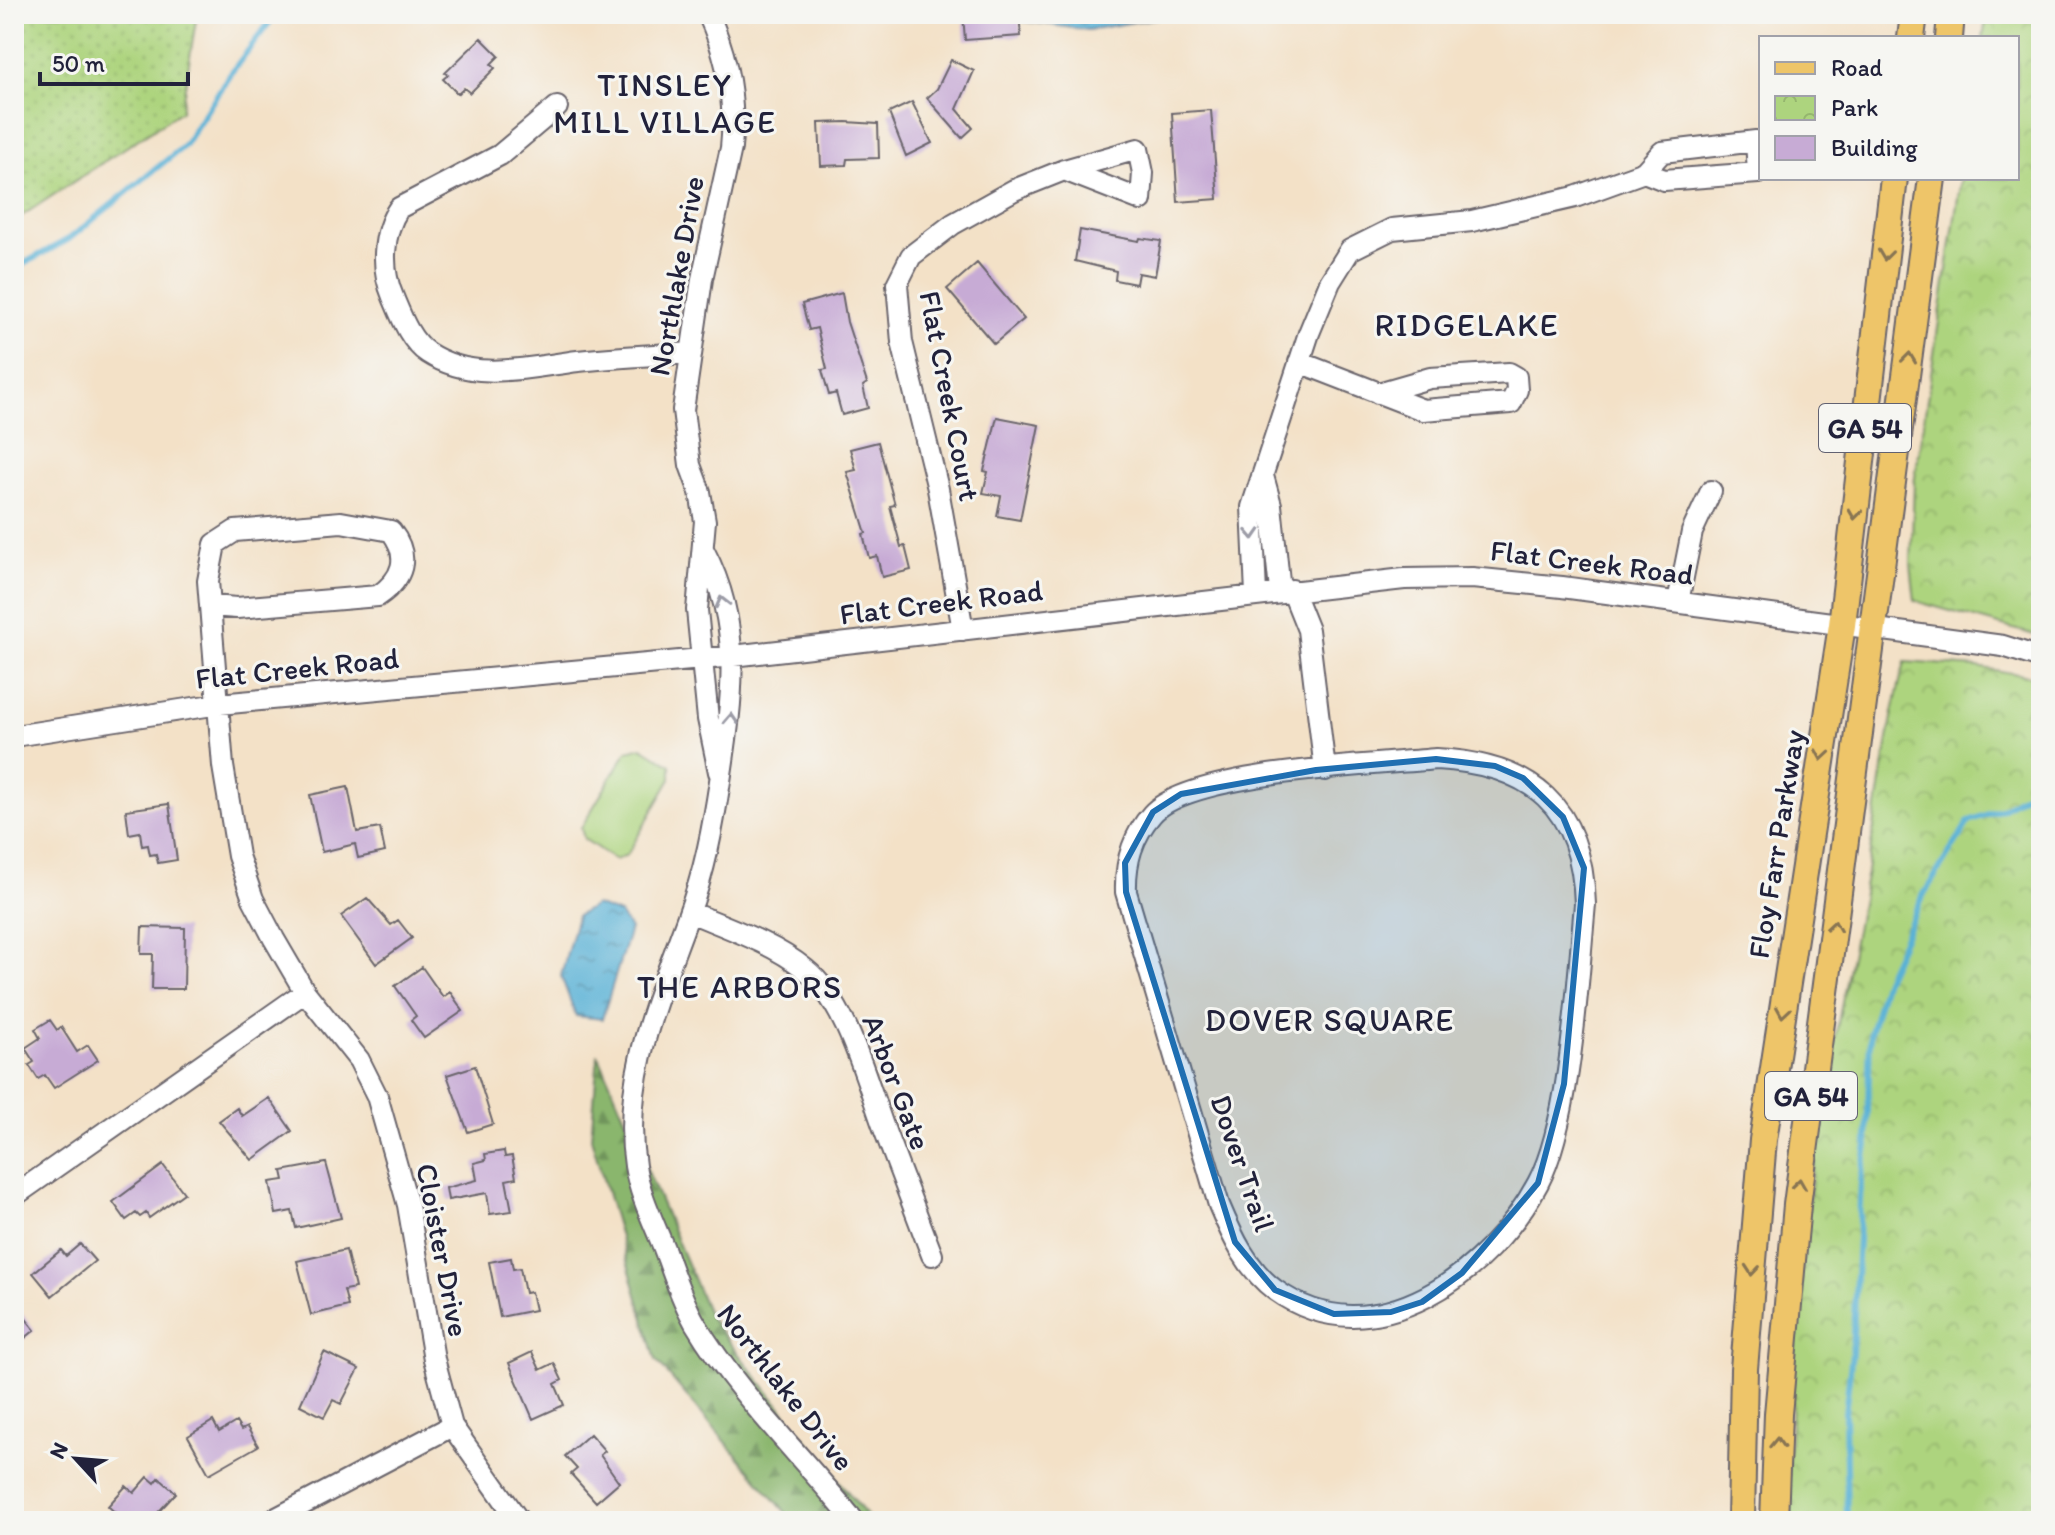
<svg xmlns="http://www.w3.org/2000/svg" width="2055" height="1535" font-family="Itim,sans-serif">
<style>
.grass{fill:url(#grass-dots);stroke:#687b5c;stroke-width:2}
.forest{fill:url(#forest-firs);stroke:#566c54;stroke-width:2}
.park{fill:url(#park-crowns);stroke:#687b5c;stroke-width:2}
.pitch{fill:#add47e;stroke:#687b5c;stroke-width:2}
.water{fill:url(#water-ripples);stroke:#3e6a88;stroke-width:2}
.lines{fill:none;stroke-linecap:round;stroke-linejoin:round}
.stream{stroke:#59b1d6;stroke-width:6}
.building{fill:#c7abd5}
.minor-casing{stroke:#6b656c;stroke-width:24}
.major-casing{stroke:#6b656c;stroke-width:30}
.minor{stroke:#fff;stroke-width:20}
.major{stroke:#eec569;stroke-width:26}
.oneway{stroke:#887452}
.oneway2{stroke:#9c9ca7}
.marked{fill:#1f6fb2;fill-opacity:0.2;stroke:#1f6fb2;stroke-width:6;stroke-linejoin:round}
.labels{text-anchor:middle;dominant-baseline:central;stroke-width:6;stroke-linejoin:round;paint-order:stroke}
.shield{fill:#f6f6f2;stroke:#626272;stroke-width:2}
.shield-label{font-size:28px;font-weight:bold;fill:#22223b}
.street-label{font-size:30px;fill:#22223b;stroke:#f6f6f2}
.neighbourhood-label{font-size:32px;letter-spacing:2px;fill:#22223b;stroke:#f6f6f2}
</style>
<defs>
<pattern id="grass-dots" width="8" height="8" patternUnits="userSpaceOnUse" patternTransform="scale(2)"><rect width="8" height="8" fill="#add47e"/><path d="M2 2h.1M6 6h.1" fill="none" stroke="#95b66e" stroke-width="1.8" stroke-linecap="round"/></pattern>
<pattern id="forest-firs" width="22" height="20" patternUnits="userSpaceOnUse" patternTransform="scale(2)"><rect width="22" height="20" fill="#8ab66d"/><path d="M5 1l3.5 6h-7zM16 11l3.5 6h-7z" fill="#70945b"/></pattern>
<pattern id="park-crowns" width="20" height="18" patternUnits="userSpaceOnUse" patternTransform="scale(2)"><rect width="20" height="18" fill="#add47e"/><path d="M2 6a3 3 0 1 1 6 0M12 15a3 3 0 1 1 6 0" fill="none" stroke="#95b66e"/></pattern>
<pattern id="water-ripples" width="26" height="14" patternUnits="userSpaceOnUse" patternTransform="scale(2)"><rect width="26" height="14" fill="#59b1d6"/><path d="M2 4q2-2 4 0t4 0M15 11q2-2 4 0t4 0" fill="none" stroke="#4990af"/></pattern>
</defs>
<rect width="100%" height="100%" fill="#f6f6f2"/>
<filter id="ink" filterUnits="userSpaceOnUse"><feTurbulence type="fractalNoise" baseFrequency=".0125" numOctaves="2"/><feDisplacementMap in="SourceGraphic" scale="16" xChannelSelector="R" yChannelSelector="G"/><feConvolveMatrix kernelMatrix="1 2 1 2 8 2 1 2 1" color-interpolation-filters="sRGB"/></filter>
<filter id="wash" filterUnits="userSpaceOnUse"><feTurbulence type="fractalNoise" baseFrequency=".006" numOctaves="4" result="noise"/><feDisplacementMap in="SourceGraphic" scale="32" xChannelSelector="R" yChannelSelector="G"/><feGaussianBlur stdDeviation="1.8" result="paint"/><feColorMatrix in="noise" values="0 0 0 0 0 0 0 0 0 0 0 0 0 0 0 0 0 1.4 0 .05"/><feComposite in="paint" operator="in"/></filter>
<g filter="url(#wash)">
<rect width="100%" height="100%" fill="#f3e1c7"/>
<path class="grass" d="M14 14H197L181 111 14 221Z"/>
<path class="forest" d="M598 1054 710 1318 871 1521H793L656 1360 591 1138Z"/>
<path class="park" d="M1987 14H2041V637L1915 601 1911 564 1914 484 1961 178H2017V38H1983Z
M1905 662 1977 667 2041 678V1521H1786C1791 1412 1796 1302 1810 1194 1823 1085 1848 979 1867 871 1879 801 1886 731 1905 662Z"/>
<path class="pitch" d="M642 747 671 765V779L627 855 615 860 584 839 581 828 627 751Z"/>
<path class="water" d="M1021 14H1180L1088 30 1022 21Z
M595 905 620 914 630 929 602 1019 576 1016 561 976 577 916Z"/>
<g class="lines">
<path class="stream" d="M14 269 69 239 184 146 230 74 276 14
M1847 1521 1845 1413 1852 1353 1861 1181 1867 1145 1870 1033 1885 979 1924 894 1969 821 2002 809 2041 785"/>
</g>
<g id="blocks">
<path class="building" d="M963 14H1019L1021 36 965 40Z
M481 38 499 56 491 64 495 68 470 93 464 88 458 94 443 79 448 75 445 73Z
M951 60 974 71 957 109 973 128 962 138 927 98 937 89Z
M912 102 932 143 906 156 889 113Z
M1211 110 1218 199 1178 202 1172 113Z
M846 122 878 124 879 158 847 159 846 165 821 166 819 123Z
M1080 230 1139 241 1140 238 1161 241 1155 276 1138 273 1136 284 1115 280 1116 271 1075 261Z
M977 263 1024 319 994 344 947 289Z
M842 293 847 322 867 383 863 386 868 408 842 415 836 393 829 395 822 370 827 369 817 328 809 330 802 304Z
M997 417 1039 425 1020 520 997 516 1001 496 983 493 988 472 984 471Z
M878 442 895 505 890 506 901 547 905 546 911 570 882 577 877 556 869 558 863 534 866 533 847 472 856 470 850 449Z
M348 787 357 832 380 828 385 852 358 858 355 844 322 852 310 795Z
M169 804 177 860 158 863 156 854 150 855 148 845 142 846 140 832 129 834 126 810Z
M367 898 391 925 398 920 412 938 376 964 341 916Z
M142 927 185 928 184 989H152L153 954H141Z
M422 967 443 997 450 992 463 1011 424 1038 411 1020 416 1016 395 986Z
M50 1020 57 1030 61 1027 77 1052 88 1045 98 1060 54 1088 45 1075 38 1079 29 1065 34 1062 25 1048 40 1038 35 1029Z
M475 1066 493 1124 468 1132 447 1075Z
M269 1098 292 1131 252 1160 219 1121 237 1108 242 1116Z
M504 1151 505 1157 512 1156 516 1178 506 1180 512 1211 490 1214 487 1193 448 1200 446 1188 477 1180 474 1163 486 1160 485 1154Z
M326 1163 341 1218 296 1228 292 1211 276 1214 270 1182 284 1180 282 1171Z
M163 1165 184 1193 149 1218 146 1213 140 1217 136 1213 126 1220 113 1202Z
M80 1244 95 1261 52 1296 33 1273 61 1250 66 1256Z
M346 1250 355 1288 344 1290 348 1306 311 1315 297 1261Z
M511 1258 513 1269 520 1268 525 1293 531 1292 535 1310 500 1317 489 1262Z
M14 1304 35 1330 14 1347Z
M324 1352 359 1369 341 1404 333 1400 324 1417 300 1405Z
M532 1352 540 1370 554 1363 562 1380 555 1384 564 1405 533 1419 509 1363Z
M213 1421 219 1432 236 1422 241 1430 247 1427 258 1446 209 1474 188 1436Z
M590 1434 605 1451 600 1455 619 1482 596 1502 571 1474 577 1469 565 1456Z
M148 1477 155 1483 159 1478 176 1493 150 1521H124L108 1506 126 1486 134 1493Z"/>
</g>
</g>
<g filter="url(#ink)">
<use href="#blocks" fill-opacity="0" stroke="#6b656c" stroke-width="2"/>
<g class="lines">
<defs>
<path id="minor" d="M708 14C728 57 736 101 731 148L702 279 683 410 690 465 700 492 705 521 697 610 708 719 719 772
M557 107 500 155 399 208C382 233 381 269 393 297 401 316 410 341 428 353 474 383 529 367 578 361 615 357 652 355 689 353
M1299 362 1423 410 1511 403 1517 390 1516 377 1509 373 1430 378 1378 393
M1263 476 1271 505 1280 591
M704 551C744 627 732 701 720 781 713 827 705 871 688 916 659 997 621 1077 635 1166 640 1196 654 1223 665 1251 674 1276 682 1300 695 1323 738 1395 802 1456 854 1521
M1292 590 1308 630 1325 770
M1256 594 1252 507 1309 333 1330 282 1350 250 1392 229 1472 221 1575 197 1644 172 1662 152 1756 141 1758 173 1664 180 1644 172
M1678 602 1692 532 1711 491
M211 606 237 608 378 596C403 579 411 557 391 531L341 522 235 531 215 544 208 581 223 766 238 856 253 899 274 939 305 992 359 1060 377 1096 408 1205 434 1359 452 1426 519 1521
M963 630 938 489 902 342 897 284 911 256 953 224 1014 190 1064 170 1138 149 1143 173 1141 200 1064 170
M14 736 219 704 733 656 1404 579 1472 578 1562 587 2003 646 2041 658
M1436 759C1532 764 1582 806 1585 904 1578 977 1571 1121 1538 1183 1490 1273 1374 1361 1275 1290 1247 1269 1232 1236 1219 1205L1126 892C1125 862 1132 837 1152 814 1190 771 1376 765 1436 759Z
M690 912C728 928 773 943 805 969 848 1003 867 1084 886 1134 901 1174 917 1215 932 1255
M14 1196 305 992
M271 1521 452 1426"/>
<path id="major" d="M1911 38 1914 14
M1949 38 1951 14
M1741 1521 1744 1369 1763 1140 1842 625 1894 178
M1774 1521 1778 1414 1797 1205 1932 178"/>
</defs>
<use href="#minor" class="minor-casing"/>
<use href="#major" class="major-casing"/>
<use href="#minor" class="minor"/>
<use href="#major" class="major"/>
</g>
<defs><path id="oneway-chevron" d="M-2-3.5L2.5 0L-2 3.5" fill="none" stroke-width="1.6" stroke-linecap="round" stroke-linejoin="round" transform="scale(2)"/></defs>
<g class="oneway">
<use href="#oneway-chevron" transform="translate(1885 255) rotate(97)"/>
<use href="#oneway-chevron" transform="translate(1909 358) rotate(-83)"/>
<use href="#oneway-chevron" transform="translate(1855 514) rotate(97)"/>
<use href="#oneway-chevron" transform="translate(1822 755) rotate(99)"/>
<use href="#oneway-chevron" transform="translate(1834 926) rotate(-82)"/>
<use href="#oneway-chevron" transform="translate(1783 1012) rotate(99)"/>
<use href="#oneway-chevron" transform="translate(1799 1184) rotate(-82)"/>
<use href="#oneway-chevron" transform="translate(1752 1270) rotate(95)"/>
<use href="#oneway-chevron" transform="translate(1777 1443) rotate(-88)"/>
</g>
<g class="oneway2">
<use href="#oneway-chevron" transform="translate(1253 534) rotate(87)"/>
<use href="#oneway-chevron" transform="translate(722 602) rotate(-104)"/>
<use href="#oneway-chevron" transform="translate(731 719) rotate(-87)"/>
</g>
</g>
<path class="marked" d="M1436 759 1495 766 1523 778 1563 817 1584 868 1564 1084 1538 1183 1462 1273 1422 1302 1391 1312 1334 1314 1275 1290 1235 1242 1126 892 1125 863 1153 812 1181 794 1316 770Z"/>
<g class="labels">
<g class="shield">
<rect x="1819" y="404" width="92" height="48" rx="6"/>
<rect x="1765" y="1072" width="92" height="48" rx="6"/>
</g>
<g class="shield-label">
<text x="1865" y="428">GA 54</text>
<text x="1811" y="1096">GA 54</text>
</g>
<g class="street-label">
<text transform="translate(676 276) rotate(-80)">Northlake Drive</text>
<text transform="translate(950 396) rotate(79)">Flat Creek Court</text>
<text transform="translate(1592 562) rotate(7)">Flat Creek Road</text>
<text transform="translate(941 602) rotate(-7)">Flat Creek Road</text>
<text transform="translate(297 668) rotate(-6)">Flat Creek Road</text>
<text transform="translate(1776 844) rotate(-81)">Floy Farr Parkway</text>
<text transform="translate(897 1082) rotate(69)">Arbor Gate</text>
<text transform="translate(1243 1163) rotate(71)">Dover Trail</text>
<text transform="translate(443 1250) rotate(79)">Cloister Drive</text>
<text transform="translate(786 1387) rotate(52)">Northlake Drive</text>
</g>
<g class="neighbourhood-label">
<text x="665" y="85">TINSLEY<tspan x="665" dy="37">MILL VILLAGE</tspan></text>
<text x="1467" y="325">RIDGELAKE</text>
<text x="740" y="987">THE ARBORS</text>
<text x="1330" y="1020">DOVER SQUARE</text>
</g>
</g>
<rect width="2055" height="1535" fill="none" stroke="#f6f6f2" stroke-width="48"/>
<rect x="1759" y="36" width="260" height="144" fill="#f6f6f2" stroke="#a1a1a9" stroke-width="2"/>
<rect x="1775" y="62" width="40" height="12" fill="#eec569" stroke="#a1a1a9" stroke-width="2"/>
<text x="1831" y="76" font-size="24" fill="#22223b">Road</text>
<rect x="1775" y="96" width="40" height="24" fill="url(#park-crowns)" stroke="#a1a1a9" stroke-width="2"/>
<text x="1831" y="116" font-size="24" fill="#22223b">Park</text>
<rect x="1775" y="136" width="40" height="24" fill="#c7abd5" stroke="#a1a1a9" stroke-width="2"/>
<text x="1831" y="156" font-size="24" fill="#22223b">Building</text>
<g transform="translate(76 1459) rotate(296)" stroke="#f6f6f2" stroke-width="6" paint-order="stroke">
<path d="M0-6L14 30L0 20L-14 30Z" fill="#22223b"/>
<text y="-12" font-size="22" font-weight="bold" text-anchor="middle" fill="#22223b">N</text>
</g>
<path d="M40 72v12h148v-12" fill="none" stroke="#22223b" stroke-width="4"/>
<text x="52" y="72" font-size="24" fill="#22223b" stroke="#f6f6f2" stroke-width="6" paint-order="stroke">50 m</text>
</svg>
